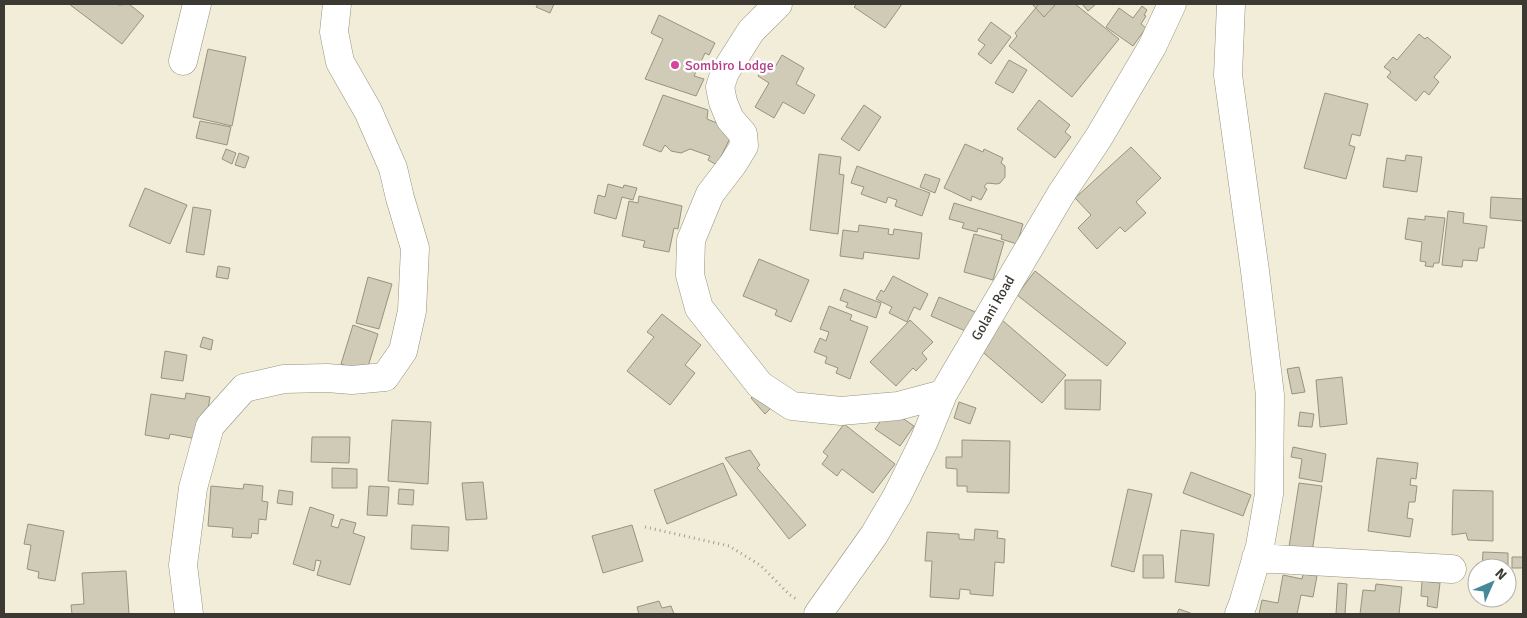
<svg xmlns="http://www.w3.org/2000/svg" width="1527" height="618" font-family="Signika,sans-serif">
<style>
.building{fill:#cfcbb6;stroke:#96937f}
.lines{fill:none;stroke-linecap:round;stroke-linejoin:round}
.minor-casing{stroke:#95927e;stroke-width:29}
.path{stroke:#a09d8e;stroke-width:3;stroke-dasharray:1 4;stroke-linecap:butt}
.minor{stroke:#fff;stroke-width:28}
.hotel-dot{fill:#d1479c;stroke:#fff;stroke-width:2}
.labels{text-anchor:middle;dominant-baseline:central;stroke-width:5;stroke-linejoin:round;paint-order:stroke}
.hotel-label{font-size:14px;fill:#b23c85;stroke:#fff;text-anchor:start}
.street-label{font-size:14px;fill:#3b3931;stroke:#fff}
</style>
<rect width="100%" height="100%" fill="#f1edd8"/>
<path class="building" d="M69 4H117L119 5 129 4 144 16 122 44Z
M538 4H554L550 13 536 7Z
M857 4H902L885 28 854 7Z
M1032 4H1056L1044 17Z
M1039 4H1075L1119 39 1072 97 1009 46 1017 36 1015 33Z
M1082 4H1096L1088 11Z
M1142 6 1147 10 1144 15 1146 16 1141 24 1146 28 1133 46 1106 27 1119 8 1133 18Z
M659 15 715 43 709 55 705 53 694 76 704 79 696 96 645 79 663 39 651 33Z
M991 22 1011 37 991 64 978 54 985 45 978 40Z
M1419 34 1425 39 1427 37 1451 57 1434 77 1439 82 1429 95 1424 91 1416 101 1387 77 1391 72 1384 67 1393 57 1397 60Z
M208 49 246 57 232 126 193 117Z
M782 55 804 68 796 84 815 95 804 114 783 102 774 118 755 107 769 83 758 76 767 62 775 67Z
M1009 60 1027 70 1013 93 995 83Z
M1325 93 1368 104 1360 136 1352 134 1349 145 1355 147 1346 179 1304 168Z
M663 95 708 110 707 119 734 130 717 165 708 160 710 156 690 149 681 153 671 151 665 145 661 152 643 145Z
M1039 100 1070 125 1065 132 1071 137 1055 158 1017 129Z
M864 105 881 117 859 151 841 139Z
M200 121 231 127 227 145 196 138Z
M965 144 983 152 984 149 1003 158 1001 163 1005 166V177L1000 183 997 184 987 183 984 187 987 189 981 200 972 196 971 201 944 188Z
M1131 147 1161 178 1136 202 1146 213 1125 232 1120 227 1097 249 1078 228 1091 215 1075 198Z
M226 149 236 153 232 164 222 159Z
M239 153 249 157 245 168 235 165Z
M819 154 841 157 839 174 844 175 838 234 810 230Z
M1406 155 1422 157 1417 192 1383 187 1387 158 1405 161Z
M857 166 930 193 922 216 895 206 897 200 888 197 886 203 861 194 864 187 851 183Z
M925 174 940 179 935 193 920 187Z
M608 184 623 188 624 185 637 188 633 200 622 197 616 219 594 213 598 195 605 197Z
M145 188 187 205 170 244 129 226Z
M639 196 682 206 678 229 674 228 669 252 643 247 645 241 622 236 629 201 638 203Z
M1491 197 1523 199V221L1490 218Z
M954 203 1023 224 1017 244 1001 239 1002 235 978 228 977 232 962 228 964 223 949 219Z
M193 207 211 210 204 255 186 252Z
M1448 211 1464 213 1463 223 1487 226 1484 248H1479L1477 261 1463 260 1462 267 1442 265Z
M1425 216 1445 218 1439 263H1434L1433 267 1425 266 1426 262 1420 261 1422 242 1405 239 1408 218 1425 220Z
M859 225 889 229 888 234 893 235 894 229 922 233 919 259 864 252 863 259 840 256 843 230 858 232Z
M974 234 1004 242 993 280 964 272Z
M759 259 809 280 791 322 775 315 777 310 743 296Z
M218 266 230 268 228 279 216 277Z
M1035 271 1126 343 1107 366 1017 295Z
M893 276 928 294 920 310 914 307 907 322 889 313 892 307 876 299 881 290 884 292Z
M368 277 392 284 379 329 356 323Z
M844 289 881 303 876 318 846 307 848 303 840 300Z
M939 297 978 313 970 333 931 316Z
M829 306 852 315 850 320 868 327 850 379 836 373 838 368 825 363 827 357 814 352 820 338 826 341 829 332 820 329Z
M662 314 701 345 685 365 695 373 670 405 627 371 654 337 647 332Z
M910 320 933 342 922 353 927 359 916 371 913 368 896 386 870 362Z
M1002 320 1066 375 1042 403 978 348Z
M353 325 378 334 366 373 341 364Z
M203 337 213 340 211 350 200 347Z
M165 351 187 355 183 381 161 378Z
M1299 367 1305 392 1292 394 1287 369Z
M1342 377 1347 424 1320 427 1316 380Z
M1065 380H1101L1100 410 1065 409Z
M186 393 210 397 203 440 170 434 169 439 145 435 151 394 185 399Z
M758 393 771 408 765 414 751 398Z
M959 402 976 408 970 424 954 418Z
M889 409 914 426 900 446 875 429Z
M1300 412 1314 414 1312 427 1298 426Z
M392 420 431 422 428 484 388 481Z
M844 424 895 464 873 493 842 469 837 476 822 464 828 456 823 452Z
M312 437H350L349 463 311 462Z
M962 440 1010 441 1009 493 967 492V486H957V469L946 468V457H962Z
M1293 447 1326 454 1322 482 1299 478 1302 459 1291 457Z
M750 450 760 465 757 468 806 525 789 539 725 458Z
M1377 458 1418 463 1416 479 1411 478 1410 485 1417 486 1415 502H1409L1407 518 1413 519 1410 537 1368 531Z
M723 463 737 495 667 524 654 490Z
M332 468 357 469V488H332Z
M1191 472 1251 495 1243 516 1183 493Z
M483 482 487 519 466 520 462 483Z
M1299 483 1322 486 1311 559 1289 547Z
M244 484 263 486 262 501 268 502 266 520 259 519 258 534 252 533 251 538 232 537 233 528 208 526 211 486 243 489Z
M369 486 389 487 387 516 367 515Z
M399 489 414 490 413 505 398 504Z
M1128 489 1152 494 1134 572 1111 566Z
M279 490 293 492 292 505 277 503Z
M1453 490 1493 491V541L1468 540 1466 533 1452 535Z
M310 507 334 515 331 526 338 528 341 519 356 523 353 533 365 537 350 585 317 575 321 561 316 560 314 571 293 564Z
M28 524 64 531 55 581 38 578 39 572 27 569 31 545 24 544Z
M412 525 449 527 448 551 411 549Z
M632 525 643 561 603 573 592 536Z
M975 529 998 531 997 538 1005 539 1004 563 995 562 993 596 970 594V590L960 589 959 599 930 597 932 561H925L927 532 959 534V539L974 540Z
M1181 530 1214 534 1209 586 1175 582Z
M1483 552 1508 553V569L1482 568Z
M1143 555H1163L1164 578H1143Z
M1512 557H1523V568H1512Z
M126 571 129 614H72L71 605 84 604 82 573Z
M1303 574 1317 576 1313 597 1301 595 1297 614H1259L1262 600 1278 603 1283 575 1302 579Z
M1422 581 1440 583 1437 608 1427 606 1428 597 1421 596Z
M1338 583 1347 584 1345 614H1336Z
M1376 584 1402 587 1399 614H1360L1363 590 1375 591Z
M659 601 662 608 671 606 674 614H639L637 607Z
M1179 609 1193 614H1177Z"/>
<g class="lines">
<defs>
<path id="minor" d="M778 4 751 31 725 72 720 87 723 102 730 119 743 134 744 146 733 164 710 194 691 240 690 275 699 308 760 385 792 406 841 411 898 406 943 394
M1231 4 1228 75 1255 271 1270 395 1269 494 1260 546 1243 604 1239 614
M183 61 197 4
M1256 558 1452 569
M189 614 183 565 193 488 210 426 244 388 284 379 327 378 352 380 385 377 403 351 412 311 415 248 400 198 393 168 368 111 340 62 334 32 337 4
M818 614 874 535 897 496 924 441 943 394 1061 194 1099 137 1152 47 1172 4"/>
</defs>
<use href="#minor" class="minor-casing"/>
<path class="path" d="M645 527 729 546 760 565 790 595 798 600"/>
<use href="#minor" class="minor"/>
</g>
<circle class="hotel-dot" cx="675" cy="65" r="5"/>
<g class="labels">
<g class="hotel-label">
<text x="685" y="65">Sombiro Lodge</text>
</g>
<g class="street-label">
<text transform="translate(993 308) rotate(-60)">Golani Road</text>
</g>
</g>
<rect width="1527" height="618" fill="none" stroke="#3b3931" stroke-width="10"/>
<g transform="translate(1492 583) rotate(45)"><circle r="24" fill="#ffffff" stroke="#b1b0ad"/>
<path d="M0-4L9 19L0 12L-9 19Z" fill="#46879a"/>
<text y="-8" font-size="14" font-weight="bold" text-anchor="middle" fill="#3b3931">N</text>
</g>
</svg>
